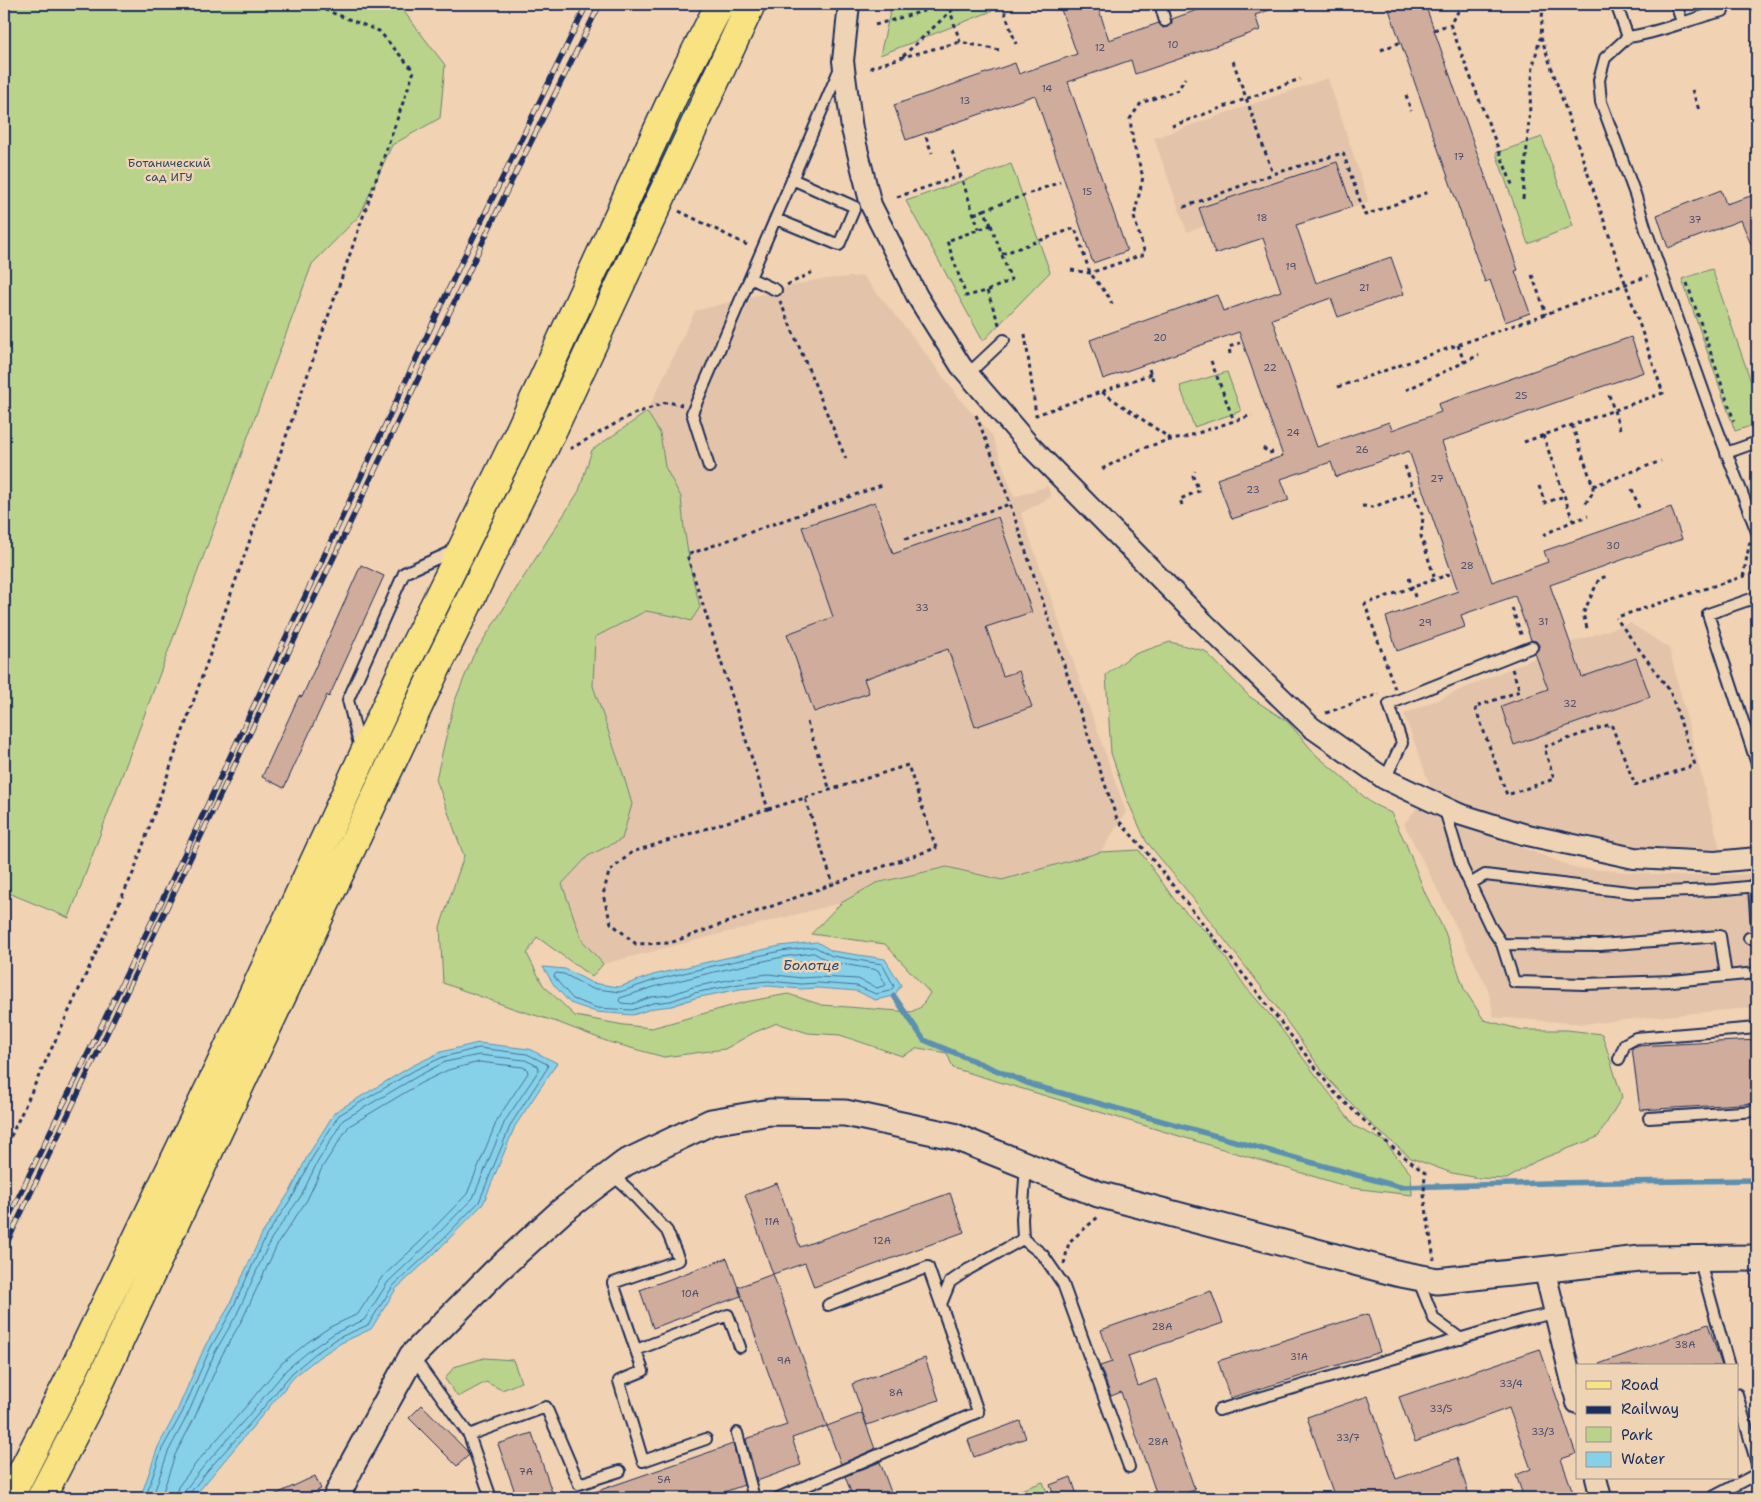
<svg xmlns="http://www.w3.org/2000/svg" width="1761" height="1502" font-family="'Shantell Sans',sans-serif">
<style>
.built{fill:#e3c4aa}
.green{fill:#bad38a;stroke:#6a8174}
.water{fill:#87d1e8;stroke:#5c90b1}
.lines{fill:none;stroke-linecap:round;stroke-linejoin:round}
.shore{stroke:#467095;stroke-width:1}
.stream{stroke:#5c90b1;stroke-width:5.5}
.building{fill:#cfac9c;stroke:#1b2f5e}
.service-casing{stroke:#1b2f5e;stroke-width:14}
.minor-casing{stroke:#1b2f5e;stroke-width:24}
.tertiary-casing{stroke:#1b2f5e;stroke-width:29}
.primary-casing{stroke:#1b2f5e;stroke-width:31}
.path{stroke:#1b2f5e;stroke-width:3;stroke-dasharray:4 4;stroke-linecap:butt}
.service{stroke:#eed4b5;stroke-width:10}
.minor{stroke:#eed4b5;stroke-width:20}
.tertiary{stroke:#eed4b5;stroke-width:25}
.primary{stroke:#f8e281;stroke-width:28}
.rail-casing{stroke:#1b2f5e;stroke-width:5.5}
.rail{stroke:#eed4b5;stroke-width:4;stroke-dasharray:11;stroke-linecap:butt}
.labels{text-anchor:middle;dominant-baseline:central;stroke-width:5;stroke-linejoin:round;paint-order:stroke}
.number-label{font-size:10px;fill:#484e6e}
.park-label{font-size:12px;fill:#334865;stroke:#eed4b5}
.water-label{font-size:14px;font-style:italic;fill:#2b4773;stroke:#eed4b5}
</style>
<rect width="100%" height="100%" fill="#f1d2b3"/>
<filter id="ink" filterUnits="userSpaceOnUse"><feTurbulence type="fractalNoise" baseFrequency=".02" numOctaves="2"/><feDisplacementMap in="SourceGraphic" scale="10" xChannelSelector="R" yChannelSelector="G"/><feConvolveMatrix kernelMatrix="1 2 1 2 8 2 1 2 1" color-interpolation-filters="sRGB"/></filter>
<g filter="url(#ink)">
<path class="built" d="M1328 78 1369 202 1214 254 1205 226 1187 232 1154 138Z
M863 276 910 333 963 403 992 435 1014 497 1048 486 1051 497 1021 513 1126 812 1101 852 1002 880 947 867 876 882 841 903 603 964 582 940 562 884 588 856 622 839 632 804 624 777 593 686 595 636 646 611 679 617 691 621 700 607 691 571 684 528 681 497 665 467 660 433 647 412 695 311 816 280Z
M1630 623 1669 648 1720 849 1633 847 1549 831 1483 813 1432 791 1404 714 1537 657 1548 689 1570 643Z
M1417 808 1576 868 1682 876 1757 874V1007L1584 1024 1494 1017 1488 989 1404 824Z"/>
<path class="green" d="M4 4H398L445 65 440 118 392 145 360 215 312 264 69 918 4 891Z
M733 4H738L114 1324 110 1323Z
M892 4H996L997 9 880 55Z
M1542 137 1573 226 1528 244 1496 153Z
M1011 164 1050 272 983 341 906 201Z
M1712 269 1757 399V424L1735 431 1682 279Z
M1227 372 1241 411 1194 427 1180 386Z
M647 412 660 433 665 467 681 497 684 528 691 571 700 607 691 621 679 617 646 611 595 637 593 686 624 777 632 804 622 839 588 856 562 884 582 940 603 964 592 977 537 937 527 954 543 985 575 1016 624 1025 652 1028 745 1002 788 994 822 1005 911 1012 921 1007 930 993 885 944 811 934 841 903 876 883 947 867 1002 880 1101 852 1139 850 1176 902 1212 938 1245 986 1276 1022 1354 1126 1384 1141 1411 1174 1412 1195 1352 1188 953 1068 947 1053 918 1048 902 1056 840 1035 808 1033 777 1023 753 1033 725 1049 664 1057 609 1042 557 1022 515 1009 443 983 440 927 464 856 436 779 454 703 473 656 579 491 592 450Z
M1170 642 1205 651 1250 697 1288 722 1317 756 1334 770 1371 803 1391 813 1406 844 1425 893 1445 932 1464 989 1484 1020 1523 1030H1567L1602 1034 1622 1097 1598 1137 1536 1161 1507 1179 1479 1178 1452 1173 1411 1158 1373 1126 1328 1079 1273 1002 1217 930 1188 892 1146 841 1126 797 1111 753 1106 675 1132 655Z
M484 1358 513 1360 521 1382 502 1390 486 1382 458 1397 445 1379 454 1367Z
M1043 1482 1049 1498H998Z"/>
<path class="water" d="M817 942 832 951 885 959 901 985 894 996 875 1000 857 991 818 988 801 989 769 986 740 989 695 998 672 1006 654 1008 633 1015 596 1012 570 1003 554 985 543 967 565 969 592 983 619 987 653 975 712 961 780 946Z
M478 1043 529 1049 557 1063 515 1126 483 1204 433 1255 396 1289 371 1329 341 1343 319 1357 295 1376 193 1498H143L142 1493 158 1447 177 1411 205 1346 227 1310 262 1234 291 1190 307 1157 335 1112 412 1066 441 1052Z"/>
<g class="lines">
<path class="shore" d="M815 947 832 956 882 964 894 986 890 991 876 994 857 986 818 983 801 984 768 981 739 984 694 993 671 1001 653 1003 632 1010 597 1008 573 999 558 982 554 976 556 973 564 974 590 988 620 992 655 980 713 966 781 951Z
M814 953 830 962 878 970 886 985 877 988 858 979 818 977 801 978 768 974 738 978 693 987 670 995 651 997 632 1004 621 1003 619 1001 620 998 657 986 714 972 782 957Z
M812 961 819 965V968C809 970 794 972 785 967L787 964Z
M148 1498 147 1493 162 1449 182 1413 210 1349 231 1312 266 1236 295 1193 311 1160 339 1115 415 1070 443 1057 479 1048 527 1054 547 1064 548 1067 511 1124 479 1202 430 1252 393 1286 368 1325 338 1338 316 1353 292 1373 253 1420 208 1470 190 1493 189 1498
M154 1498V1493L168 1452 187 1416 215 1352 237 1314 271 1239 301 1196 317 1163 343 1120 418 1076 445 1062 479 1055 525 1060 538 1066 539 1070 505 1121 473 1198 425 1247 388 1282 364 1320 335 1333 313 1348 287 1369 248 1416 203 1467 185 1490 183 1498
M161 1498 175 1455 194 1419 222 1355 243 1318 278 1243 307 1200 323 1166 349 1126 421 1083 448 1070 479 1062 523 1067 527 1069 528 1073 498 1118 467 1194 420 1242 382 1277 358 1314 330 1327 308 1342 282 1363 242 1411 197 1462 178 1487 175 1498"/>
<path class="stream" d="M894 996 924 1040 1032 1085 1400 1187 1547 1183 1757 1180"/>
</g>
<path class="building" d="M1059 4H1097L1109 40 1159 23 1163 28 1167 27 1172 23V19L1214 4H1281V6L1255 15 1260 30 1179 59 1135 74 1131 60 1068 82 1127 251 1093 263 1035 95 906 140 894 105 1015 63 1019 74 1077 54Z
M1387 4H1425L1518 270 1515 271 1530 313 1505 322 1490 280 1485 282Z
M1337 162 1352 207 1296 225 1316 283 1391 257 1404 294 1338 317 1331 298 1272 319 1317 447 1389 422 1392 430 1441 412 1438 404 1631 337 1644 372 1442 442 1492 582 1548 562 1544 551 1671 507 1682 539 1550 585 1582 677 1636 658 1650 697 1514 745 1501 706 1548 689 1535 653 1539 648V645L1536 641 1531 640 1515 596 1461 615 1465 627 1397 651 1386 617 1458 591 1409 451 1336 477 1331 462 1281 479 1289 500 1232 519 1217 479 1283 456 1239 332 1103 379 1090 340 1217 295 1223 311 1281 291 1263 238 1215 254 1199 208Z
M1721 190 1726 204 1757 194V259L1741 220 1668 248 1657 215Z
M875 502 893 554 998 517 1032 612 986 627 1003 676 1019 671 1032 707 975 727 948 649 864 679 869 693 814 712 787 634 833 617 802 527Z
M361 565 384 576 329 697 327 695 284 788 262 777 299 696 302 697Z
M1757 1040V1103L1640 1110 1632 1048 1636 1046Z
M777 1183 800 1247 950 1193 964 1232 814 1287 805 1263 773 1274 745 1195Z
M727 1258 741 1296 653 1328 640 1290Z
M773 1274 827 1426 792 1438 801 1465 757 1481 746 1439 787 1425 738 1287Z
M1211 1291 1223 1323 1128 1356 1138 1386 1156 1379 1195 1490 1170 1498H1158L1121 1392 1111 1396 1100 1366 1112 1362 1101 1330Z
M1368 1314 1380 1352 1230 1398 1218 1361Z
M1708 1324 1722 1366H1600L1599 1364Z
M1540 1349 1576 1454 1561 1459 1575 1498H1524L1516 1475 1531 1469 1509 1408 1415 1442 1399 1397Z
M925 1358 939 1400 867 1425 852 1384Z
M1368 1396 1396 1479 1457 1458 1469 1495 1460 1498H1335L1307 1417Z
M422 1405 467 1451 469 1455 457 1466 409 1418Z
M862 1413 875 1449 841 1464 827 1426Z
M1020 1421 1026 1438 974 1457 968 1440Z
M532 1433 554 1498H517L498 1444Z
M733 1444 744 1485 707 1498H583V1496Z
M880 1462 893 1498H853L845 1476Z
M315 1476 321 1489 302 1498H268Z
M1071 1477 1078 1498H1055L1050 1485Z"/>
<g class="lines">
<defs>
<path id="service" d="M1160 4 1165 21
M1616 4 1628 37 1605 58 1599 80 1601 102 1635 194 1646 230 1712 415 1757 532
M1676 4 1682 22
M1628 37C1660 33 1691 18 1723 11
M776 219 839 245 855 207 792 179
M750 278 776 290
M968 374 1004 340
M1726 453 1757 442
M709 467 692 413 840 68
M1757 597 1708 614 1757 764
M360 748 348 700 404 573 456 550
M1385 779 1402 743 1389 704 1532 647
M1444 807 1462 867 1490 926 1502 944 1514 982 1584 984 1672 981 1757 973
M1470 884 1485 875 1637 893 1716 890 1757 886
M1754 887 1757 929
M1749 938 1757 937
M1502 944 1600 945 1720 936 1726 976
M1619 1059 1625 1044 1636 1038 1757 1028
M1649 1118 1757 1111
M1026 1166 1022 1219 1023 1239 1043 1255 1063 1284 1129 1467
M611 1174 628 1189 667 1231 679 1260 613 1283 643 1371 619 1381 643 1461 706 1439
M1699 1258 1729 1366
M1418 1279 1434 1319 1461 1339
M828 1305 928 1267 941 1304
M636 1350 728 1315 740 1347
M413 1357 469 1435 491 1498
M1737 1394 1757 1464
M1219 1410 1523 1320 1555 1313
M737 1433 754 1498
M469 1435 546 1407 579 1484 620 1471
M778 1498 978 1412 941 1304 950 1282 969 1269 1023 1239
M1711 1498 1757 1474"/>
<path id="minor" d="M849 4 843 61 852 129 871 205 917 296 961 366 1029 445 1203 622 1311 727 1385 779 1459 814 1523 834 1634 858 1715 862 1757 858
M1544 1268 1577 1403
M1596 1478 1601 1498"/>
<path id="tertiary" d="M336 1498 354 1461 412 1356 495 1272 562 1211 625 1163 711 1122 770 1112 845 1113 953 1136 1098 1194 1396 1273 1437 1281 1640 1259 1757 1258"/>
<path id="primary" d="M9 1498 68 1382 219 1068 406 663 515 441 678 86 720 4
M41 1498 93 1397 433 675 541 455 751 4"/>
</defs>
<use href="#service" class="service-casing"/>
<use href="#minor" class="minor-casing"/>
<use href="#tertiary" class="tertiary-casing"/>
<use href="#primary" class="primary-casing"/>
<path class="path" d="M1002 4 1016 44
M1463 4 1450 24 1513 187
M875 25 948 4 960 42 999 50
M1434 30 1450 24
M1381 50 1401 42
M903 56 951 11 972 4
M1233 61 1273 174
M870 68 903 57 960 42
M1692 90 1699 110
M1406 95 1411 111
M1172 126 1300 79
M926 137 932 153
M952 151 979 229
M897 197 954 178 961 177
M1523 199 1533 66 1540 38
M1184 207 1273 174 1343 153 1365 215 1429 192
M984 210 1060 182
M679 211 749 246
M974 214 984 210 991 225
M991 225 1011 280 987 291 966 296 947 241Z
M1002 254 1075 228 1090 273 1109 297 1112 304
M1071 270 1090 273 1145 254 1134 217 1143 177 1133 142 1130 119 1141 103 1178 90 1185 78
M1532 275 1546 314
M1687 283 1734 421
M787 285 815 271
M987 291 1000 327
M780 301 846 459
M1025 334 1036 415 1151 374
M1458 345 1464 362
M1230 354 1229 347 1240 343
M1211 361 1234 421
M1149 369 1153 380
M1338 387 1546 314 1648 276
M1406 390 1479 355
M1102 392 1171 439
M1609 395 1620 429
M976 415 1003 483 1068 677 1117 819 1144 849 1273 1012 1334 1092 1392 1147 1425 1173 1424 1195 1434 1260
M1572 425 1593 486V492L1584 506
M1543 435 1573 521
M1524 442 1663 393 1541 37 1543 4
M1263 448 1269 453 1277 451
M570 449 631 415 667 402 682 405
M1405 466 1423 517 1421 536 1435 579
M1102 469 1141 449 1165 441 1183 438 1252 415
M1539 486 1545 503 1564 496
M1593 486 1661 461
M1632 489 1639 508
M1182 505 1180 499 1199 491 1193 476 1195 471
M1362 506 1373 507 1414 492
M1543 535 1573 521 1588 516
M905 539 1010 504
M1743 577 1750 541
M1409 578 1416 600
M1512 608 1522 637
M1620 616 1757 572
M1587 628 1583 614 1599 579 1607 576
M1512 669 1520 691 1475 707 1507 795 1554 779 1544 747 1611 724 1635 785 1695 765 1670 691 1616 618
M1395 689 1365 604 1450 574
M1326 713 1379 694
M807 722 830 790
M805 798 908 765 936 848 833 884
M768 809 805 798 833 884 670 943 636 944 611 923 603 895 609 872 632 852 768 809 687 555 885 484
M4 1151 134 871 414 71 379 31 310 4
M1064 1264 1069 1242 1098 1217"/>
<use href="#service" class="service"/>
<use href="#minor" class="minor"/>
<use href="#tertiary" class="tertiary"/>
<use href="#primary" class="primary"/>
<defs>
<path id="rail" d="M4 1227 184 855 460 265 587 4
M4 1249 333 559 512 180 600 4"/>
</defs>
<use href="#rail" class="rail-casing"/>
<use href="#rail" class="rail"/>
</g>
</g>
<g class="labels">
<g class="number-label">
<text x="1173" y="44">10</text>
<text x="1100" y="47">12</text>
<text x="1047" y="88">14</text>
<text x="965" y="100">13</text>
<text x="1459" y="156">17</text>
<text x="1087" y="191">15</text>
<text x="1262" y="217">18</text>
<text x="1695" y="219">37</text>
<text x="1291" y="266">19</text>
<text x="1364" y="287">21</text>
<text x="1160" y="337">20</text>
<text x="1270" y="367">22</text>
<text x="1521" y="395">25</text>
<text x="1293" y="432">24</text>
<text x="1362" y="449">26</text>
<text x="1437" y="478">27</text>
<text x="1253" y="489">23</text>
<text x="1613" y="545">30</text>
<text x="1467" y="565">28</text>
<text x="922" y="607">33</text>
<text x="1543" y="621">31</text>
<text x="1425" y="622">29</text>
<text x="1570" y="703">32</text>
<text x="772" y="1221">11А</text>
<text x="882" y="1240">12А</text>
<text x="690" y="1293">10А</text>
<text x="1162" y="1326">28А</text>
<text x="1685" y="1344">38А</text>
<text x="1299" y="1356">31А</text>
<text x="784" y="1360">9А</text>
<text x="1511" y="1383">33/4</text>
<text x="896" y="1392">8А</text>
<text x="1441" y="1408">33/5</text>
<text x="1543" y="1431">33/3</text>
<text x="1348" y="1437">33/7</text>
<text x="1158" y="1441">28А</text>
<text x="526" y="1471">7А</text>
<text x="664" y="1479">5А</text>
</g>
<g class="park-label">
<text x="169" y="163">Ботанический<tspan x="169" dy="14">сад ИГУ</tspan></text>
</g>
<g class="water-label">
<text x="811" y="965">Болотце</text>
</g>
</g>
<rect width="1761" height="1502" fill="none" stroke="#eed4b5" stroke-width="20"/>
<rect x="10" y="10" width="1741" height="1482" fill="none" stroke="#1b2f5e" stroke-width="2" filter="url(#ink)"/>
<rect x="1576" y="1364" width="162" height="115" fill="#eed4b5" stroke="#9a9292"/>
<rect x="1586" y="1381" width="25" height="8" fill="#f8e281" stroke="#9a9292"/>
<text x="1621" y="1390" font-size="15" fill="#1b2f5e">Road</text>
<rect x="1586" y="1406" width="25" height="8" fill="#1b2f5e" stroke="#9a9292"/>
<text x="1621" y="1414" font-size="15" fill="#1b2f5e">Railway</text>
<rect x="1586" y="1427" width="25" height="15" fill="#bad38a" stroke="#9a9292"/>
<text x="1621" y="1440" font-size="15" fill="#1b2f5e">Park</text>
<rect x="1586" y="1452" width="25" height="15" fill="#87d1e8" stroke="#9a9292"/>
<text x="1621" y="1464" font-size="15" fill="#1b2f5e">Water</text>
</svg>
